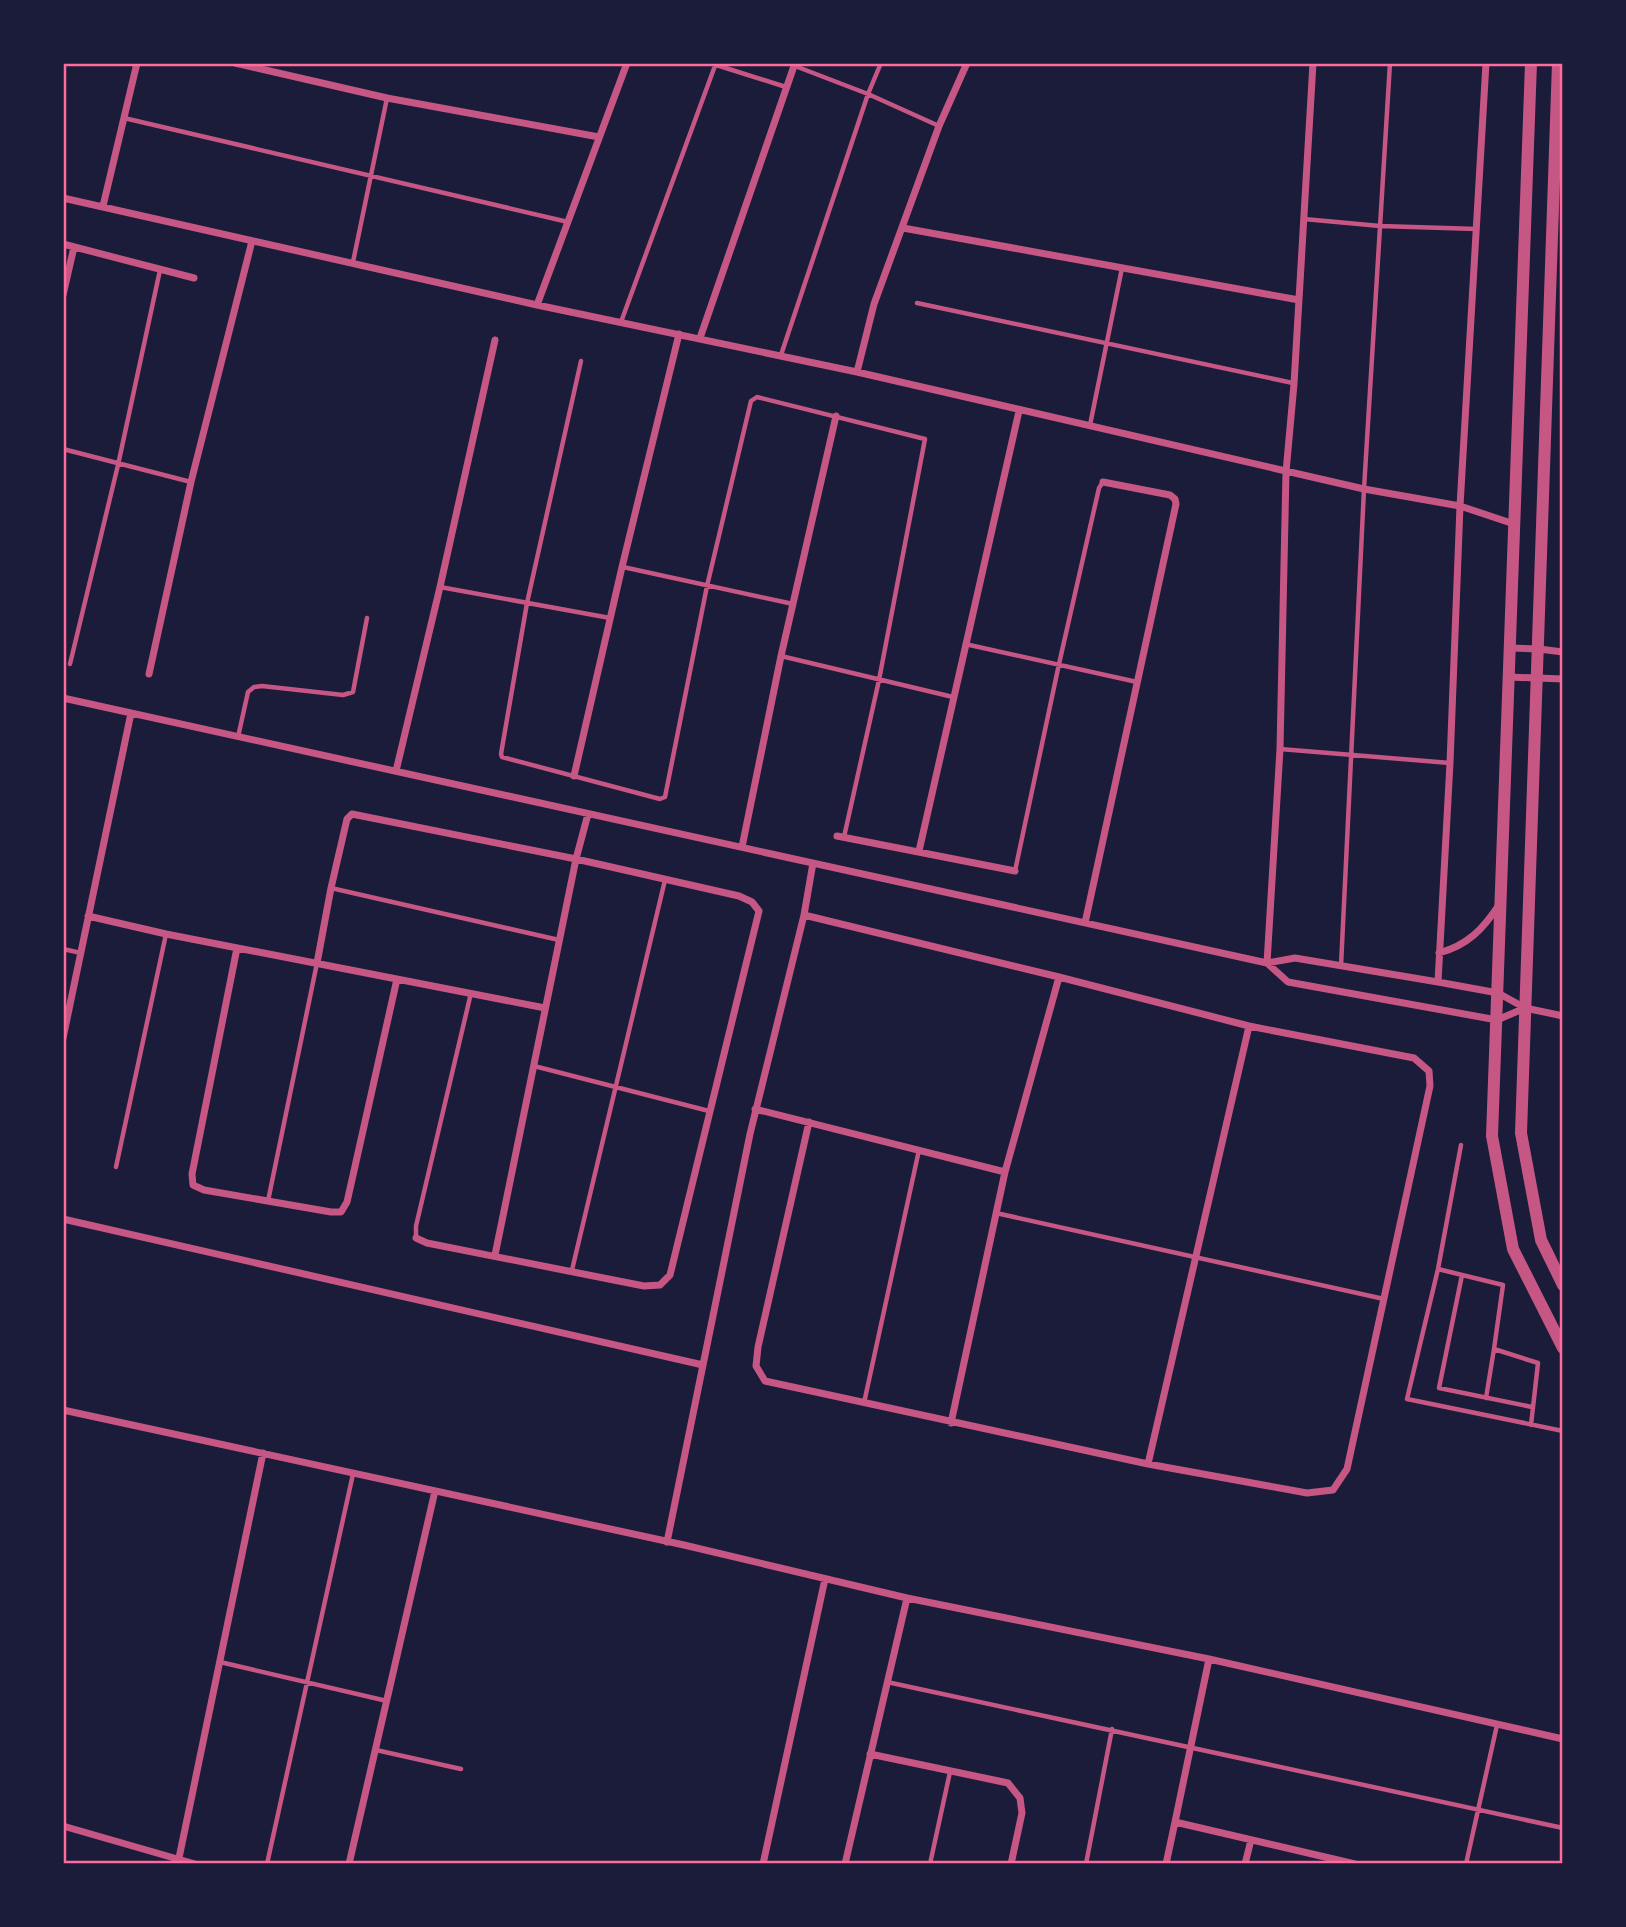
<svg xmlns="http://www.w3.org/2000/svg" width="1626" height="1927" font-family="Lato,sans-serif">
<style>
.lines{fill:none;stroke-linecap:round;stroke-linejoin:round}
.service{stroke:#c65784;stroke-width:4.5}
.minor{stroke:#c65784;stroke-width:7}
.tertiary{stroke:#c65784;stroke-width:12}
.neatline{fill:none;stroke:#ff6b9d;stroke-width:2.5}
</style>
<rect width="100%" height="100%" fill="#1b1b3a"/>
<g class="lines">
<path class="service" d="M710 63 786 87
M795 66 868 94 939 126
M124 118 568 222
M1304 219 1380 226 1477 229
M353 262 387 98
M917 303 1293 383
M621 322 716 63
M781 355 868 94 881 63
M581 361 527 603 501 754 502 757 660 799 665 797 707 586 751 401 757 397 925 439 879 680 844 837
M1090 425 1122 268
M63 449 191 482
M623 567 793 604
M440 587 610 618
M965 644 1137 682
M781 656 953 697
M70 664 118 465 160 270
M238 737 248 692 254 687 262 686 343 695 353 692 367 618
M1280 749 1450 763
M1015 871 1059 664 1099 488 1103 482
M331 888 559 940
M63 949 81 953
M1341 966 1364 489 1390 63
M534 1066 709 1111
M1461 1145 1438 1269 1407 1399 1563 1431
M116 1167 166 934
M268 1201 317 963
M996 1213 1384 1299
M416 1238V1226L471 993
M1438 1269 1503 1285 1494 1349 1538 1363 1531 1425
M572 1270 665 880
M1462 1275 1439 1388 1532 1407
M1486 1398 1494 1349
M864 1403 919 1150
M220 1662 387 1701
M887 1682 1563 1828
M376 1750 461 1769
M267 1864 353 1474
M930 1864 950 1772
M1086 1864 1112 1729
M1466 1864 1497 1725"/>
<path class="minor" d="M235 63 387 98 599 137
M63 198 537 305 857 372 1364 489 1460 506 1514 524
M103 206 137 63
M903 228 1299 300
M63 244 194 278
M63 295 74 247
M537 305 627 63
M700 338 795 63
M857 372 874 304 939 126 967 63
M1510 648 1539 649 1563 652
M149 674 191 482 252 241
M1509 677 1563 679
M63 698 1267 963 1295 958 1438 982 1498 993 1525 1008 1563 1016
M396 771 440 587 495 340
M574 776 622 567 679 334
M837 836 1015 871
M742 847 781 656 836 416
M919 851 1019 411
M804 915 1059 977 1249 1026 1414 1058 1429 1071 1430 1086 1347 1469 1333 1490 1307 1493 1148 1464 765 1381 756 1366 758 1347 809 1122
M88 916 166 934 545 1008
M1085 923 1176 504 1175 499 1170 495 1103 482
M237 948 192 1174 193 1185 204 1190 331 1212H341L347 1202 397 979
M1439 953C1468 945 1483 929 1499 905
M317 963 331 888 347 819 352 814 576 859 739 896 752 902 759 911 670 1275 660 1285 644 1286 427 1243 416 1238
M1267 963 1280 749 1286 472 1294 384 1313 63
M1267 963 1288 982 1497 1020 1525 1008
M1438 982 1450 763 1460 506 1486 63
M63 1038 131 713
M755 1109 1005 1172
M63 1219 703 1365
M495 1255 576 859 588 814
M63 1410 684 1545 907 1598 1209 1659 1563 1739
M951 1423 1005 1172 1059 977
M1148 1464 1249 1026
M667 1542 750 1134 804 915 813 863
M1209 1659 1175 1822 1355 1864
M870 1754 1008 1783 1020 1798 1022 1813 1011 1864
M63 1826 195 1864
M179 1858 263 1453
M349 1864 435 1491
M763 1864 825 1579
M845 1864 907 1598
M1166 1864 1175 1822
M1245 1864 1251 1840"/>
<path class="tertiary" d="M1531 63 1492 1136 1513 1249 1563 1348
M1558 63 1521 1133 1541 1240 1563 1285"/>
</g>
<rect width="1626" height="1927" fill="none" stroke="#1b1b3a" stroke-width="130"/>
<rect x="65" y="65" width="1496" height="1797" class="neatline"/>
</svg>
